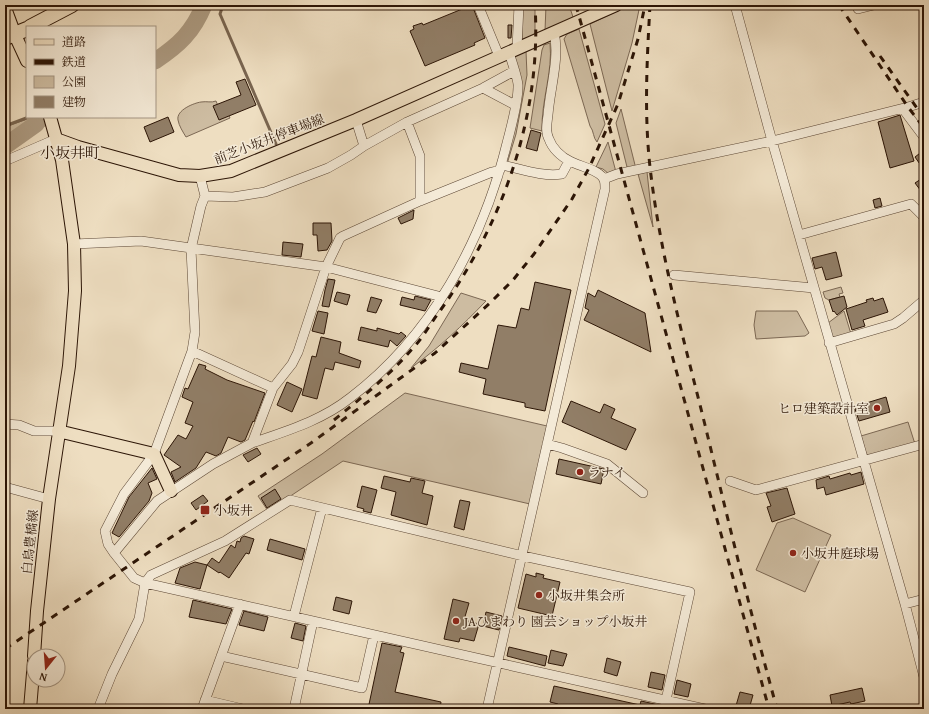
<svg xmlns="http://www.w3.org/2000/svg" width="929" height="714" font-family="'Gentium Book Plus','Noto Serif JP',serif">
<style>
.green{fill:#cdbca1;stroke:#7c6854}
.lines{fill:none;stroke-linecap:round;stroke-linejoin:round}
.stream{stroke:#796550;stroke-width:3}
.river{stroke:#ac9a81;stroke-width:17}
.building{fill:#917e67;stroke:#2c1506}
.minor-casing{stroke:#5c4735;stroke-width:10}
.major-casing{stroke:#2c1506;stroke-width:14}
.highway-casing{stroke:#2c1506;stroke-width:16}
.minor{stroke:#f4ead7;stroke-width:9}
.major{stroke:#eedec1;stroke-width:12}
.highway{stroke:#eedec1;stroke-width:14}
.rail{stroke:#2c1506;stroke-width:3;stroke-dasharray:7 7;stroke-linecap:butt}
.poi-dot{fill:#8f2418;stroke:#f4ead7;stroke-width:1.5}
.labels{text-anchor:middle;dominant-baseline:central;stroke-width:3;stroke-linejoin:round;paint-order:stroke}
.street-label{font-size:13px;fill:#2c1506;stroke:#f4ead7}
.poi-label{font-size:13px;fill:#2c1506;stroke:#f4ead7;text-anchor:start}
.quarter-label{font-size:15px;fill:#2c1506;stroke:#f4ead7}
</style>
<rect width="100%" height="100%" fill="#eedec1"/>
<filter id="stains"><feTurbulence type="fractalNoise" baseFrequency=".005" numOctaves="4"/><feColorMatrix values="0 0 0 0 .2 0 0 0 0 .09 0 0 0 0 .02 0 0 0 .5 -.17"/></filter>
<radialGradient id="worn" r=".72"><stop offset=".6" stop-color="#630" stop-opacity="0"/><stop offset="1" stop-color="#630" stop-opacity=".3"/></radialGradient>
<path class="green" d="M522 5H535V34L522 40Z
M546 5H569L574 20 545 31Z
M630 5H640L632 43 612 111 590 24Z
M579 29 605 124 597 142C593 138 594 131 590 126L564 39 567 34Z
M550 43C553 72 541 101 542 131L530 128 542 50 544 45Z
M526 51 527 75 516 134 507 164 504 163 518 102 514 55Z
M216 101 221 113 227 111 230 118 186 137C183 132 179 126 178 120 176 110 194 103 201 102 207 101 211 103 216 101Z
M621 109 636 169 628 171 616 123Z
M33 117H38L39 119 34 121 35 123 5 144V127Z
M608 142 616 172 609 174 603 169 596 167Z
M647 172 653 227 638 174Z
M841 287 843 293 839 294 840 297 829 300 825 298 823 292Z
M461 293 486 301C462 326 440 347 411 368L429 346Z
M756 311H797L809 333 805 336 756 339 754 325Z
M844 311 851 334 832 340 828 323Z
M405 393 547 426 530 504 343 461 268 511 258 496 322 454Z
M908 422 915 444 867 457 861 436Z
M793 518 831 535 805 592 756 570 777 523Z"/>
<g class="lines">
<path class="stream" d="M223 5 220 14 276 144
M5 126 29 117"/>
<path class="river" d="M155 61C179 45 193 32 204 5
M5 146 36 124 35 121 48 117"/>
</g>
<path class="building" d="M472 5 485 38 474 43 475 45 425 66 410 31 414 29 413 26 422 23 423 25Z
M508 25H512L511 38H508Z
M245 79 256 105 219 120 213 106 241 95 236 82Z
M900 115 914 161 890 168 878 122Z
M168 117 174 132 150 142 144 127Z
M531 130 541 133 537 151 526 148Z
M924 150V170L915 157Z
M924 177V195L915 183Z
M880 198 882 206 875 208 873 200Z
M414 210 413 219 401 224 398 218Z
M313 223H331L332 241 327 250 318 251 317 235H313Z
M283 242 303 244 301 257 282 255Z
M836 252 842 276 826 280 822 267 815 269 812 258Z
M328 279 335 280 329 307 322 306 325 290Z
M535 282 571 290 545 411 525 407V403L483 394 486 379 459 372 461 363 488 369 498 325 516 328 521 308 529 310Z
M598 290 645 313 651 352 584 320 589 310 585 308 588 293 595 297Z
M337 292 350 295 347 305 334 301Z
M415 296 431 300 425 311 400 305 402 297 414 300Z
M844 296 847 307 837 315 834 311 833 312 829 300Z
M371 297 382 300 376 313 367 311Z
M873 298 874 301 883 298 888 312 863 320 865 326 852 330 846 309 867 302 866 300Z
M318 311 328 313 324 334 312 331Z
M361 327 377 331V328L399 334 401 332 406 336 397 346 390 340 388 347 358 340Z
M321 337 341 342 339 353 361 361 359 368 335 362 333 370 325 368 317 399 302 395 312 356 316 357Z
M199 364 206 366 205 369 227 380 265 393 254 422 253 421 245 440 241 442 228 437 221 453 216 456 206 452 196 468 175 482 171 472 181 467 164 455 178 435 186 439 193 426 185 423 193 402 182 397 185 388 188 389Z
M287 382 302 389 292 412 277 405Z
M886 397 890 412 859 421 855 409 864 406 863 404Z
M571 401 600 413 604 404 615 409 611 418 636 429 626 450 562 422Z
M257 448 261 454 248 462 243 455Z
M559 459 604 469 601 484 556 474Z
M152 468 157 479 148 483 152 493 149 501 120 536 119 537 112 533 129 497Z
M861 472 864 484 826 495 824 487 817 489 816 480 829 476 830 479 850 473 851 475Z
M384 476 410 482 411 478 425 481 422 493 433 496 427 525 391 515 396 492 381 488Z
M362 486 377 490 371 513 363 511 364 509 357 507Z
M787 488 795 514 772 522 767 507 771 506 766 493Z
M275 489 281 499 267 508 261 498Z
M203 495 208 501 196 510 191 503Z
M460 500 470 502 464 530 454 527Z
M244 536 254 539 249 554 246 553 229 578 220 572 219 573 207 565 212 558 219 563 231 545 235 548 237 541 240 542 241 538Z
M270 539 305 549 302 560 267 550Z
M195 562 207 565 200 589 175 583 180 568Z
M536 573 544 575 543 578 560 582 552 616 518 608 526 574 536 577Z
M336 597 352 601 349 614 333 610Z
M453 599 469 603 464 620 479 624 474 641 460 638 459 642 444 639Z
M193 600 232 609 226 624 189 617Z
M244 611 268 617 264 631 239 625Z
M486 612 502 616 499 630 483 626Z
M295 623 306 626 303 641 291 638Z
M382 643 402 647 400 652 404 653 395 692 441 702 440 709H368Z
M509 647 547 656 545 666 507 656Z
M551 650 567 654 563 666 548 663Z
M607 658 621 662 617 676 604 672Z
M651 672 665 675 662 690 648 687Z
M677 680 691 684 688 697 674 694Z
M554 686 640 705 641 701 659 705 658 709H557L558 704 550 702Z
M862 688 865 701 851 704 850 702 832 706 830 695Z
M740 692 753 695 749 709H735Z"/>
<g class="lines">
<defs>
<path id="minor" d="M478 5 499 56
M735 5 772 141 905 604 924 677
M858 9 874 5
M517 48 519 5
M483 88 515 105
M903 109 924 137
M407 122 420 156V201
M364 146 407 122 483 88 514 71
M5 161 56 139
M502 165C521 169 542 177 562 174L569 161
M604 179 617 174 772 141 908 107 924 102
M205 196 233 197 265 192 328 168 351 155 364 146 356 120
M799 235 911 204 924 217
M74 244 141 241 326 267 340 238 343 236 420 201 492 172 500 170
M674 275 814 288
M829 343 894 324 903 318 924 300
M192 351 273 388
M5 424 19 425 34 431H58
M252 443C286 431 321 421 350 398 431 337 483 241 507 143 511 128 518 102 518 87 519 81 511 60 509 52
M547 444 562 448 607 464 643 493
M730 481 756 490 924 444
M5 487 49 499
M114 553 157 501 213 464 252 443 273 388 292 364 298 352 326 267 442 297
M905 604 924 599
M294 616 322 508
M221 656 362 688 374 635
M205 700 243 709
M98 709 112 674 139 619 145 583 134 578 114 553 108 544 105 531 124 494 154 454 192 351 195 332 191 249 201 206 205 196 200 176
M202 709 240 604
M294 709 313 621
M487 709 605 189C605 186 605 182 604 180 601 170 578 166 570 161 561 157 552 148 549 139 545 132 547 123 548 115 550 88 560 58 554 32
M664 709 690 592 523 556 290 500 225 541 151 575 145 583C332 625 518 668 705 709
M918 709 924 708"/>
<path id="major" d="M5 8 15 35 27 61
M56 139 78 147 179 175 200 176 231 171 356 120 616 5
M58 431 154 454 171 491
M34 656 37 611 49 499 69 366 75 291 74 244 62 160 50 117
M30 709 34 661"/>
<path id="highway" d="M30 27 72 5
M5 38 27 29"/>
</defs>
<use href="#minor" class="minor-casing"/>
<use href="#major" class="major-casing"/>
<use href="#highway" class="highway-casing"/>
<use href="#minor" class="minor"/>
<use href="#major" class="major"/>
<use href="#highway" class="highway"/>
<path class="rail" d="M576 5 769 709
M650 5C647 59 644 113 650 167 660 255 684 340 705 425 728 520 751 615 777 709
M839 5 908 107 924 128
M880 56 924 118
M334 420C361 398 389 376 412 349 422 339 429 326 437 315 502 226 542 116 535 5
M5 649 311 443 435 353 490 303 513 280 534 254 572 199 589 168 618 104 638 39 645 5"/>
</g>
<g class="poi-dot">
<circle cx="877" cy="408" r="4"/>
<circle cx="580" cy="472" r="4"/>
<rect x="200" y="505" width="10" height="10" rx="2"/>
<circle cx="793" cy="553" r="4"/>
<circle cx="539" cy="595" r="4"/>
<circle cx="456" cy="621" r="4"/>
</g>
<g class="labels">
<g class="street-label">
<text transform="translate(269 139) rotate(-21)">前芝小坂井停車場線</text>
<text transform="translate(30 542) rotate(-84)">白鳥豊橋線</text>
</g>
<g class="poi-label">
<text x="869" y="408" text-anchor="end">ヒロ建築設計室</text>
<text x="588" y="472">ラナイ</text>
<text x="214" y="510">小坂井</text>
<text x="801" y="553">小坂井庭球場</text>
<text x="547" y="595">小坂井集会所</text>
<text x="464" y="621">JAひまわり 園芸ショップ小坂井</text>
</g>
<g class="quarter-label">
<text x="70" y="152">小坂井町</text>
</g>
</g>
<rect width="929" height="714" fill="none" stroke="#eedec1" stroke-width="20"/>
<rect x="6" y="6" width="917" height="702" fill="none" stroke="#2c1506" stroke-width="2"/>
<rect x="10" y="10" width="909" height="694" fill="none" stroke="#2c1506"/>
<rect x="26" y="26" width="130" height="92" fill="#f4ead7" stroke="#a49583"/>
<rect x="34" y="39" width="20" height="6" fill="#eedec1" stroke="#a49583"/>
<text x="62" y="46" font-size="12" fill="#2c1506">道路</text>
<rect x="34" y="59" width="20" height="6" fill="#2c1506" stroke="#a49583"/>
<text x="62" y="66" font-size="12" fill="#2c1506">鉄道</text>
<rect x="34" y="76" width="20" height="12" fill="#cdbca1" stroke="#a49583"/>
<text x="62" y="86" font-size="12" fill="#2c1506">公園</text>
<rect x="34" y="96" width="20" height="12" fill="#917e67" stroke="#a49583"/>
<text x="62" y="106" font-size="12" fill="#2c1506">建物</text>
<g transform="translate(46 668) rotate(197)"><circle r="19" fill="#f4ead7" stroke="#a49583"/>
<path d="M0-3L7 15L0 10L-7 15Z" fill="#8f2418"/>
<text y="-6" font-size="11" font-weight="bold" text-anchor="middle" fill="#2c1506">N</text>
</g>
<rect width="100%" height="100%" filter="url(#stains)"/>
<rect width="100%" height="100%" fill="url(#worn)"/>
</svg>
